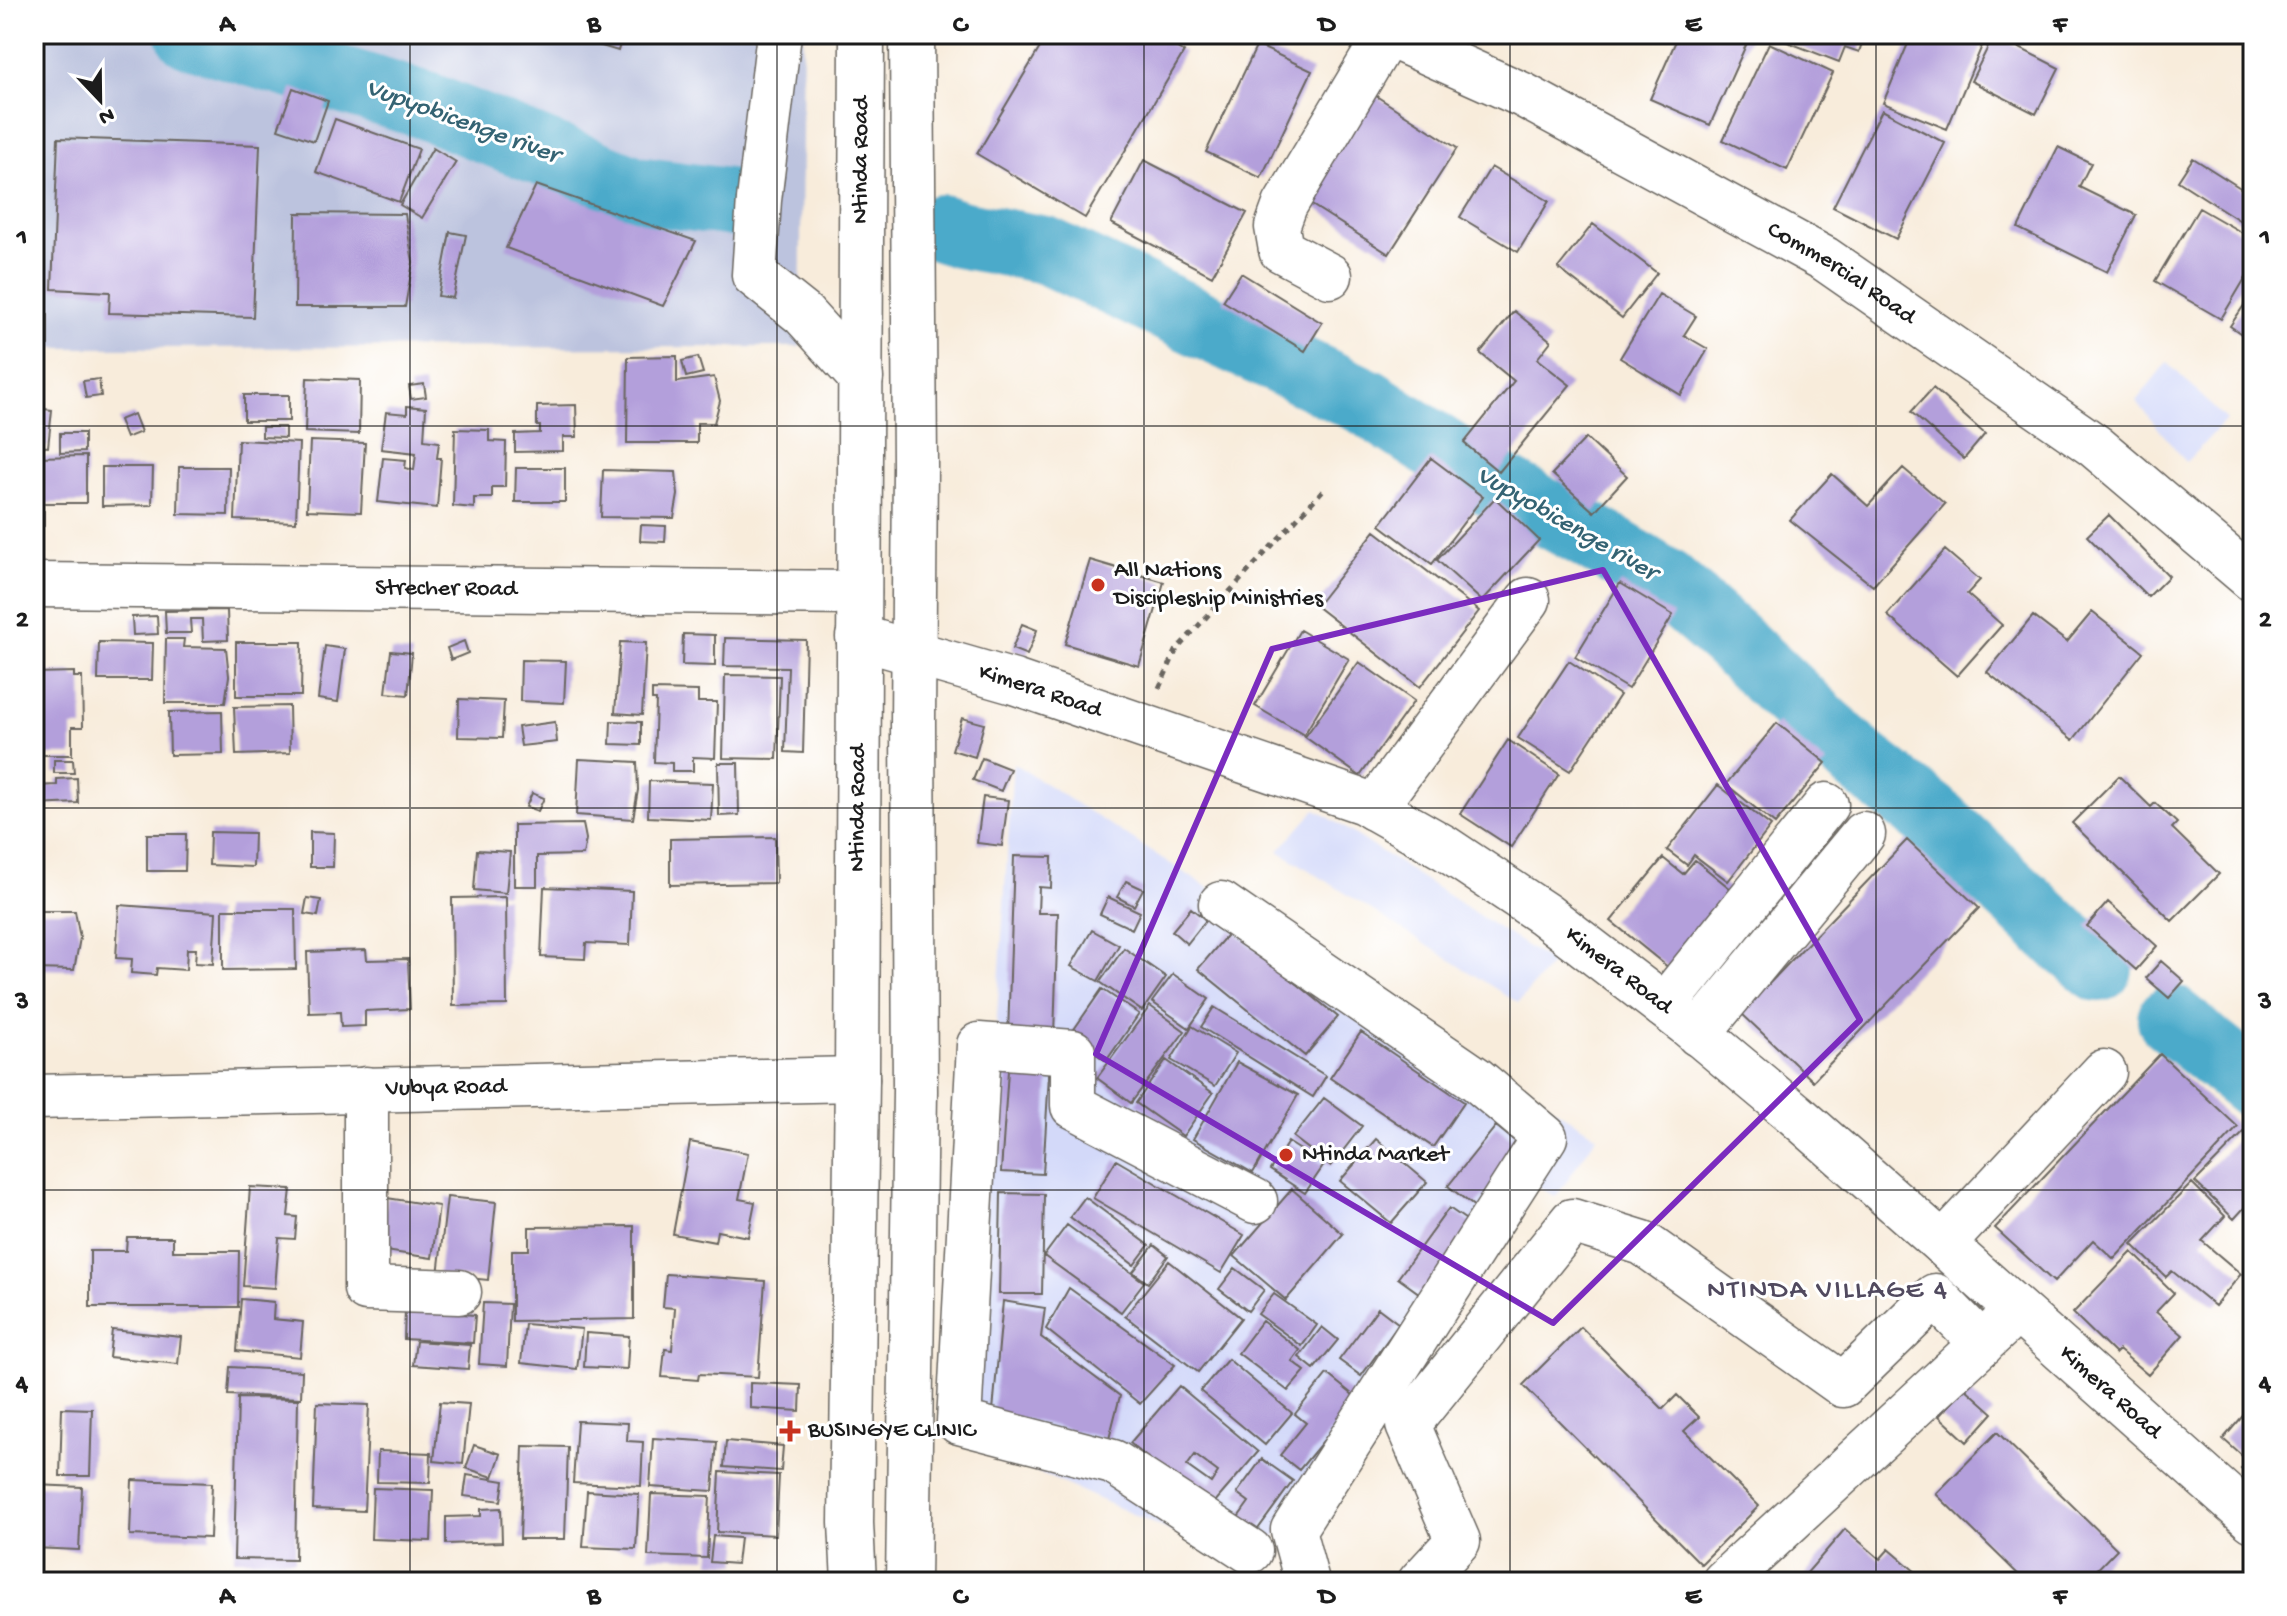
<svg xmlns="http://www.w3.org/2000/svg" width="2287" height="1616" font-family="'Gochi Hand',sans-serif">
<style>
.built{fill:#d3d9f9}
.industrial{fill:#bcc3de}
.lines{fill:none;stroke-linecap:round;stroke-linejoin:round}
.river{stroke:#4baaca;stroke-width:68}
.building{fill:#b39fdb;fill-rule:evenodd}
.minor-casing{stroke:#69655f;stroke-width:47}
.major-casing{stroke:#69655f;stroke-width:47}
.path{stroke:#69655f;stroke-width:5;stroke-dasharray:6 6;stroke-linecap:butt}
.minor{stroke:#fff;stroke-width:44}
.major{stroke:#fff;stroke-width:44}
.marked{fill:none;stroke:#7b2cbf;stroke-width:6;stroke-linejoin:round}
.grid{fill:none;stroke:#1c1c1c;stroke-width:2;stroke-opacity:0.55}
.poi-dot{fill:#c8321e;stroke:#fff;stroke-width:3}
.labels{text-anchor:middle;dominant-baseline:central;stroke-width:6;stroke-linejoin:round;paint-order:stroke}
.street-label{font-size:24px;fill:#1c1c1c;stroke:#fff}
.poi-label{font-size:24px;fill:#1c1c1c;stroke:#fff;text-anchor:start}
.water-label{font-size:26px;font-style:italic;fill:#346373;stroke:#fff}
.quarter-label{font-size:28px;letter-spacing:2px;fill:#514a5f;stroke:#fff}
.neatline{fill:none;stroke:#1c1c1c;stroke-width:3}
.grid-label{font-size:26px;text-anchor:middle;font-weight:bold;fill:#1c1c1c}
</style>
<rect width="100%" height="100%" fill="#fff"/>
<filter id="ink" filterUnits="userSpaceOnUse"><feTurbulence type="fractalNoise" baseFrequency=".0125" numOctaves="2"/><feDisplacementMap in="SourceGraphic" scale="16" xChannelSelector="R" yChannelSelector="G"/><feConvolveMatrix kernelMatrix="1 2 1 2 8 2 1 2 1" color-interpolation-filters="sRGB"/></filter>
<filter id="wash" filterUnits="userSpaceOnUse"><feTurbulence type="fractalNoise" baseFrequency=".006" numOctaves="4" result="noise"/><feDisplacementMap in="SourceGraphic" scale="32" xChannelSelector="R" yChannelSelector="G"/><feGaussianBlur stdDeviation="1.8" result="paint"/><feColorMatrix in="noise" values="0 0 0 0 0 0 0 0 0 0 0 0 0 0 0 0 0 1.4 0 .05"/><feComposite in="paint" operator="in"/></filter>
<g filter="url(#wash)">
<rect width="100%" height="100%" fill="#f8ecdb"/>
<path class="built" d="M2167 362 2226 420 2186 462 2136 401Z
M1013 763 1597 1136 1556 1197 1520 1176 1254 1568 970 1442Z
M1316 809 1552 963 1518 1003 1279 851Z"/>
<path class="industrial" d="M34 34H803L800 347 34 348Z"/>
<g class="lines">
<path class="river" d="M190 34 427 106 636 190 735 203
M941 228 959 234 1045 250 1367 402 1483 478 1590 536 1666 583 1730 639 1855 757 1930 815 2056 933 2099 968
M2171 1019 2253 1085"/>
</g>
<g id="blocks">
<path class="building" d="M562 34H623L618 51Z
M1048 34H1153L1184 52 1085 218 977 154Z
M1679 34H1751L1710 125 1650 99Z
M1784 34H1865L1859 52 1845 47 1839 62 1782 40Z
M1912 34H1987L1947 129 1883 103Z
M1994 35 2059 68 2036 114 1971 81Z
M1769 43 1833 73 1787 170 1723 140Z
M1257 45 1312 71 1261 178 1206 152Z
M293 88 328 101 314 141 278 129Z
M1373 94 1457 148 1389 254 1304 200Z
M1882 110 1945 143 1896 239 1833 207Z
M335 119 419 149 399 202 316 172Z
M58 138 260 145 253 317 109 313 110 292 52 289Z
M2058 147 2091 163 2079 187 2136 215 2107 272 2018 228Z
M433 148 456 162 422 218 400 205Z
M2193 158 2253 196V229L2178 181Z
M1144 160 1247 213 1212 276 1111 223Z
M1491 167 1549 201 1518 252 1460 217Z
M536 185 696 241 663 306 506 248Z
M2199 208 2253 239V265L2221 319 2155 281Z
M296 213 405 214 413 262 405 307H295Z
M1593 224 1657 273 1622 318 1558 268Z
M450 232 466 235 453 298 438 296Z
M1241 273 1322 323 1305 351 1223 301Z
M2253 292V342L2230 326Z
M1659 294 1696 316 1684 335 1708 349 1681 395 1620 358Z
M1514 311 1551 341 1537 359 1570 385 1499 472 1464 443 1514 381 1480 353Z
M34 315H48V345H34Z
M677 356V382L714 377 720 401 714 423H697V443H627L628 357Z
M698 357 703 373 686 377 682 361Z
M307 378 360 380 359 434 305 432Z
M99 379 101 396 86 398 83 381Z
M424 384 426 397 411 399 409 386Z
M1933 388 1985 434 1964 459 1911 412Z
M244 395H289V421H244Z
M576 405 577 437H563V451L515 452V434L540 433V426H537V406Z
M407 406 426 408 424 440 439 442 437 458H441L437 508 378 502 383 458 406 460 405 468 414 470 416 453 381 449 386 412 407 414Z
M34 408 52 410 48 447 34 446Z
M134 414 141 432 126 438 119 420Z
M262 427H285V438L262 437Z
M455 429 489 430V441L506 442 505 487H492V498H474V508L453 506Z
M60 433H84V452L60 453Z
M1586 438 1627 476 1594 512 1552 474Z
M238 440 299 443 296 522 235 520Z
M310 441 365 443 361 512 307 510Z
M86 456V503H34V457Z
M1431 458 1483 497 1432 564 1380 525Z
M102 467H153L152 505 102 506Z
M179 467H229L228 515 178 514Z
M516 468H565V502H515Z
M1903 468 1945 504 1873 586 1790 520 1832 474 1868 506Z
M603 470 676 472 678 495 674 518 601 517Z
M1495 498 1539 540 1482 601 1437 560Z
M34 511H44V526L34 525Z
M2109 515 2169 576 2148 597 2087 536Z
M641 525 666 526 665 542 640 541Z
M1375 531 1479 611 1420 687 1316 606Z
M1945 550 1980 580 1967 594 2002 625 1957 676 1887 615Z
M1090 560 1164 582 1139 666 1065 644Z
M1620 583 1673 615 1628 689 1575 657Z
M227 610 228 640 203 641 202 619H190L191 633H166L165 611Z
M2092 612 2143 652 2073 740 1987 672 2033 616 2067 642Z
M157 616 158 634 133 635 132 617Z
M1022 624 1037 630 1027 655 1012 649Z
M1300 630 1349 659 1304 735 1255 706Z
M683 634 715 635V666L682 665Z
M725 638 806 640 803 753 785 752 788 667 724 666Z
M166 639H184L183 647 226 648 229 676 225 703H165Z
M464 641 468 653 451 660 447 648Z
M99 642 153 643 152 680H98Z
M236 642H302L301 696H236Z
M620 642 646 643 642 715 615 713Z
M325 646 345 649 338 702 318 699Z
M391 651 412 653 408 695 386 693Z
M521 660 566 661 564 703 520 701Z
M1569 661 1620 695 1570 771 1518 738Z
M1359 662 1414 701 1360 776 1305 737Z
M74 672V677H82L83 727H72V755H34V673Z
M725 675 780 676 777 759 723 758Z
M652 690 698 691V702H717L715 758 693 757V771H672V763L654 762 656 700H652Z
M459 699 504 701 502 738 458 737Z
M289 706 290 753 236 755 234 707Z
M222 711 223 754 170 755 169 712Z
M962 718 984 724 975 757 952 750Z
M611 721 641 722V745L610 744Z
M555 722 557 742 521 746 518 727Z
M1777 723 1826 763 1775 824 1726 784Z
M1508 740 1559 774 1511 847 1460 814Z
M982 758 1010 769 1001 791 973 780Z
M579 759 637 762 638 790 633 819 576 815Z
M54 760H73L74 773H54Z
M718 763H738L739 815 719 816Z
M2119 776 2151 807 2155 803 2177 823 2172 828 2219 874 2172 921 2072 823Z
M77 778 78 803 34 805V786L57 785V779Z
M649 781 713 783 711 820 648 817Z
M1718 785 1771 826 1728 881 1694 855 1687 865 1667 850Z
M532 793 544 798 538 811 526 807Z
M983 797 1008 800 1002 846 977 843Z
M583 824 586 839 583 855 537 856V886H514V825Z
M210 832 254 833 253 867 209 865Z
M310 832 334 833 333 867H310Z
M147 834H186L185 871H147Z
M775 837 776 883 670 885V839Z
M1907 840 1979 908 1813 1081 1741 1013Z
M477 850 510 852 506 893 474 890Z
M1014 856 1052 857 1051 888 1039 887 1038 913H1058L1054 1036 1008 1035Z
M1663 858 1683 874 1695 860 1732 890 1669 968 1611 921Z
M1126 881 1143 889 1134 906 1117 897Z
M544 887 632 891 630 945 586 943 585 959 541 957Z
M506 897 507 1005 453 1006 452 898Z
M1108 897 1140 912 1132 929 1100 914Z
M307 898 321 900 318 916 304 914Z
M2108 902 2157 946 2136 970 2087 926Z
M119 905 216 912 213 964 195 963 196 949H187L186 970 157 968 156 975 131 973 132 959 116 958Z
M1191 908 1206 920 1187 944 1172 931Z
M223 909H295L296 969 223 970Z
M34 911H75L80 938 74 970 34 969Z
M1092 930 1119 945 1098 981 1071 966Z
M1231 930 1338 1017 1305 1056 1198 969Z
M1124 948 1166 977 1142 1011 1100 982Z
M366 950 367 960 408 959 410 1009 365 1011V1026L341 1027 340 1012 309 1013 307 952Z
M2161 961 2184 981 2169 998 2146 978Z
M1173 974 1209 999 1189 1028 1152 1002Z
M1102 989 1139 1014 1106 1061 1070 1035Z
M1150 1006 1185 1031 1131 1103 1097 1078Z
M1214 1007 1326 1076 1313 1097 1201 1027Z
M1192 1026 1236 1053 1215 1086 1171 1060Z
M1361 1032 1464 1102 1433 1147 1330 1078Z
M2160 1054 2238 1127 2114 1259 2093 1240 2054 1282 1995 1228Z
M1009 1056 1050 1058 1043 1174 1001 1172Z
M1166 1060 1213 1093 1183 1136 1136 1103Z
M1237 1062 1298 1095 1253 1173 1193 1139Z
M1324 1098 1362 1126 1331 1166 1293 1137Z
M2253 1123V1217L2244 1208 2234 1219 2195 1182Z
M1496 1126 1522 1147 1475 1207 1448 1186Z
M1376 1139 1427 1182 1391 1223 1340 1181Z
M690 1142 748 1153 739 1199 755 1202 748 1237 717 1231 715 1242 673 1234Z
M1288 1142 1324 1165 1305 1193 1270 1170Z
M1116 1160 1244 1235 1221 1273 1093 1198Z
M2192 1183 2225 1216 2202 1241 2241 1274 2215 1306 2172 1271 2166 1277 2132 1244Z
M250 1187 291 1189 288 1216 297 1217 295 1239 279 1238 275 1288 243 1286Z
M1292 1189 1343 1234 1286 1300 1234 1256Z
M1001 1193 1044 1194 1042 1294H999Z
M447 1197 496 1202 488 1280 438 1275Z
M1085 1197 1149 1245 1134 1265 1070 1217Z
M387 1198 439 1206 432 1258 379 1250Z
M1449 1208 1475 1226 1423 1296 1398 1278Z
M1067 1225 1144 1282 1121 1312 1044 1256Z
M634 1226V1319L512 1321V1250H529V1227Z
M127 1237H173V1251H239L238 1307H90V1251H126Z
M1154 1245 1168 1256 1148 1283 1133 1272Z
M2132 1252 2174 1293 2156 1312 2183 1335 2148 1375 2119 1350 2115 1354 2073 1313Z
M1169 1261 1241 1318 1198 1372 1125 1316Z
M1235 1268 1264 1290 1248 1311 1219 1289Z
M666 1274 765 1281 758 1377 699 1374 698 1380 662 1377 665 1349 672 1350 675 1308 663 1307Z
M1069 1288 1175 1365 1140 1404 1046 1329Z
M1274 1294 1317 1325 1302 1346 1258 1314Z
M241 1299 274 1302 273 1319 303 1322 300 1357 237 1351Z
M1003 1301 1045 1308 1041 1337 1120 1396 1109 1439 993 1411Z
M483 1303 510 1304 507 1366 479 1364Z
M1378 1308 1399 1324 1361 1376 1339 1360Z
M405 1310 475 1315 473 1343 404 1339Z
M1262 1321 1300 1350 1292 1361 1305 1371 1288 1391 1238 1353Z
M525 1324 582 1329 577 1369 521 1363Z
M1322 1327 1338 1340 1314 1369 1299 1357Z
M1581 1327 1663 1409 1677 1395 1699 1417 1684 1431 1759 1506 1701 1564 1523 1385Z
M112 1330 181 1337 178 1364 109 1357Z
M586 1333 629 1336 627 1369 584 1367Z
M416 1341 470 1345 468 1369 413 1365Z
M1228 1359 1292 1413 1265 1445 1200 1391Z
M230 1367 302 1371 301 1398 228 1395Z
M1327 1374 1358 1399 1299 1470 1280 1455 1306 1423 1295 1414Z
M750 1383 801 1385 800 1411 750 1408Z
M1179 1386 1258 1452 1208 1510 1130 1443ZM1195 1455 1218 1472 1211 1483 1187 1466Z
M1965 1388 1993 1413 1967 1442 1939 1416Z
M238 1398 298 1399 295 1560 234 1559Z
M440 1402 469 1404 463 1464 434 1461Z
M317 1403 369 1405 364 1511 313 1509Z
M62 1408 92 1409 90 1476H60Z
M2248 1410 2253 1414V1481L2241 1469 2249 1462 2223 1439Z
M577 1421 628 1423 627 1441 643 1442 641 1486 573 1483Z
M1997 1432 2117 1549 2085 1582H2026L1936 1494Z
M653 1438 717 1442 713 1491 650 1487Z
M726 1441 783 1446 781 1471 724 1467Z
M474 1445 501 1454 493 1477 466 1468Z
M523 1446 568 1447 565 1539H520Z
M378 1451 431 1453 430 1483 377 1482Z
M1262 1459 1293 1481 1253 1536 1234 1523 1249 1502 1237 1493Z
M720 1472 779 1475 776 1535 717 1532Z
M467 1475 504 1481 501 1501 464 1496Z
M132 1480 212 1483 210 1538 130 1535Z
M34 1485 82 1487 79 1550 34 1548Z
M373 1488 433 1490 431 1541 371 1539Z
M587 1491 639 1494 636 1549 583 1547Z
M651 1494 710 1496 707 1558 648 1556Z
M501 1508 502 1542 446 1544V1517L481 1516V1509Z
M1845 1529 1880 1559 1889 1549 1917 1573 1908 1582H1799Z
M713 1536 740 1538 737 1564 710 1562Z"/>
</g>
</g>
<g filter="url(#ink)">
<use href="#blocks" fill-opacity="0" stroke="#69655f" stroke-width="2"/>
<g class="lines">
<defs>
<g id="minor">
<path d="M779 34 759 200 754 275 803 314 861 378"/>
<path id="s1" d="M1387 34 1523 95 1825 259 2095 446 2253 580"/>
<path d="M1330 276 1281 250 1277 227 1285 205 1387 34"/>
<path id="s2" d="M34 585 859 593"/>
<path id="s3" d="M858 637 1014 682 1364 802 1445 848 1544 914 1686 1023 1795 1114 1943 1244 2253 1520"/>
<path d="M1374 808 1528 600"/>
<path d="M1221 904 1476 1079 1545 1137 1293 1530 1307 1582"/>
<path d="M1664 1006 1826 805"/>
<path d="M1698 1034 1863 834"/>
<path d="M366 1089V1289L459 1292"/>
<path id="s4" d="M34 1097 857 1079"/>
<path d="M1943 1244 2104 1072"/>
<path d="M1250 1551 1113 1462 959 1422 979 1045 1073 1052V1106L1255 1201"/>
<path d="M1420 1582 1458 1541 1408 1425 1572 1221 1643 1243 1843 1385 1935 1296 1982 1344"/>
<path d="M1724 1582 2002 1325"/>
</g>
<g id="major">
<path id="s5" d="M854 1582 851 1523 857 1079 862 34"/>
<path d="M908 1582 915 1091 913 723 915 465 912 34"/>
</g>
</defs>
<use href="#minor" class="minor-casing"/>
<use href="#major" class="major-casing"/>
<path class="path" d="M1159 688 1177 649 1324 489"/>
<use href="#minor" class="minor"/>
<use href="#major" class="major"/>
</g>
</g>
<path class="marked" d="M1603 570 1860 1020 1553 1323 1096 1054 1272 649Z"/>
<path class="grid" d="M410 34V1582M777 34V1582M1144 34V1582M1510 34V1582M1876 34V1582M34 426H2253M34 808H2253M34 1190H2253"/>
<g class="poi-dot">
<circle cx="1098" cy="585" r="8"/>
<circle cx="1286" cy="1155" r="8"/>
<path d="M786 1419h8v8h8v8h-8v8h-8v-8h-8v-8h8z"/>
</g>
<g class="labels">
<g class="street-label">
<text stroke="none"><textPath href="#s5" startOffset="1422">Ntinda Road</textPath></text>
<text stroke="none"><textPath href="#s1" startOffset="514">Commercial Road</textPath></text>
<text stroke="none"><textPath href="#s2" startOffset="412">Strecher Road</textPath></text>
<text stroke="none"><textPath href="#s3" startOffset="190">Kimera Road</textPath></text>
<text stroke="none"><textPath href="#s5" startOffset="774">Ntinda Road</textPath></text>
<text stroke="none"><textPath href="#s3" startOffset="838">Kimera Road</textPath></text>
<text stroke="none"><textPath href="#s4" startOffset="412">Vubya Road</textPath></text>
<text stroke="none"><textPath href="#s3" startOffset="1486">Kimera Road</textPath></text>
</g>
<g class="poi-label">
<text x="1114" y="571">All Nations<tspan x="1114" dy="28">Discipleship Ministries</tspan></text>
<text x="1302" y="1155">Ntinda Market</text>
<text x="808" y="1431">BUSINGYE CLINIC</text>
</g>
<g class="water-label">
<text transform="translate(462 123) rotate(20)">Vupyobicenge river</text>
<text transform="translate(1566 525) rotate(30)">Vupyobicenge river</text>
</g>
<g class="quarter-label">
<text x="1828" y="1291">NTINDA VILLAGE 4</text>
</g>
</g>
<rect width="2287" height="1616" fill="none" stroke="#fff" stroke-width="88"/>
<g transform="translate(100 100) rotate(158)" stroke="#ffffff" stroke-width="6" paint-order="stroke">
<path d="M0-6L14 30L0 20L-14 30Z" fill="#1c1c1c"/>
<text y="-12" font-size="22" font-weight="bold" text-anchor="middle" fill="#1c1c1c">N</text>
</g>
<rect x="44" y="44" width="2199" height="1528" class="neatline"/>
<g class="grid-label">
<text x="227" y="31">A</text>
<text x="594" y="31">B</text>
<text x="960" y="31">C</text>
<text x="1327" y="31">D</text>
<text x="1693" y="31">E</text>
<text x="2060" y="31">F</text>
<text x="22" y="244">1</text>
<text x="2265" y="244">1</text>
<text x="22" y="626">2</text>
<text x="2265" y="626">2</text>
<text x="22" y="1008">3</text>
<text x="2265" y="1008">3</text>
<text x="22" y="1390">4</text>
<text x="2265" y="1390">4</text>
<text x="227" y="1603">A</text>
<text x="594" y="1603">B</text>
<text x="960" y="1603">C</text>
<text x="1327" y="1603">D</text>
<text x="1693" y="1603">E</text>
<text x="2060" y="1603">F</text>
</g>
</svg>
